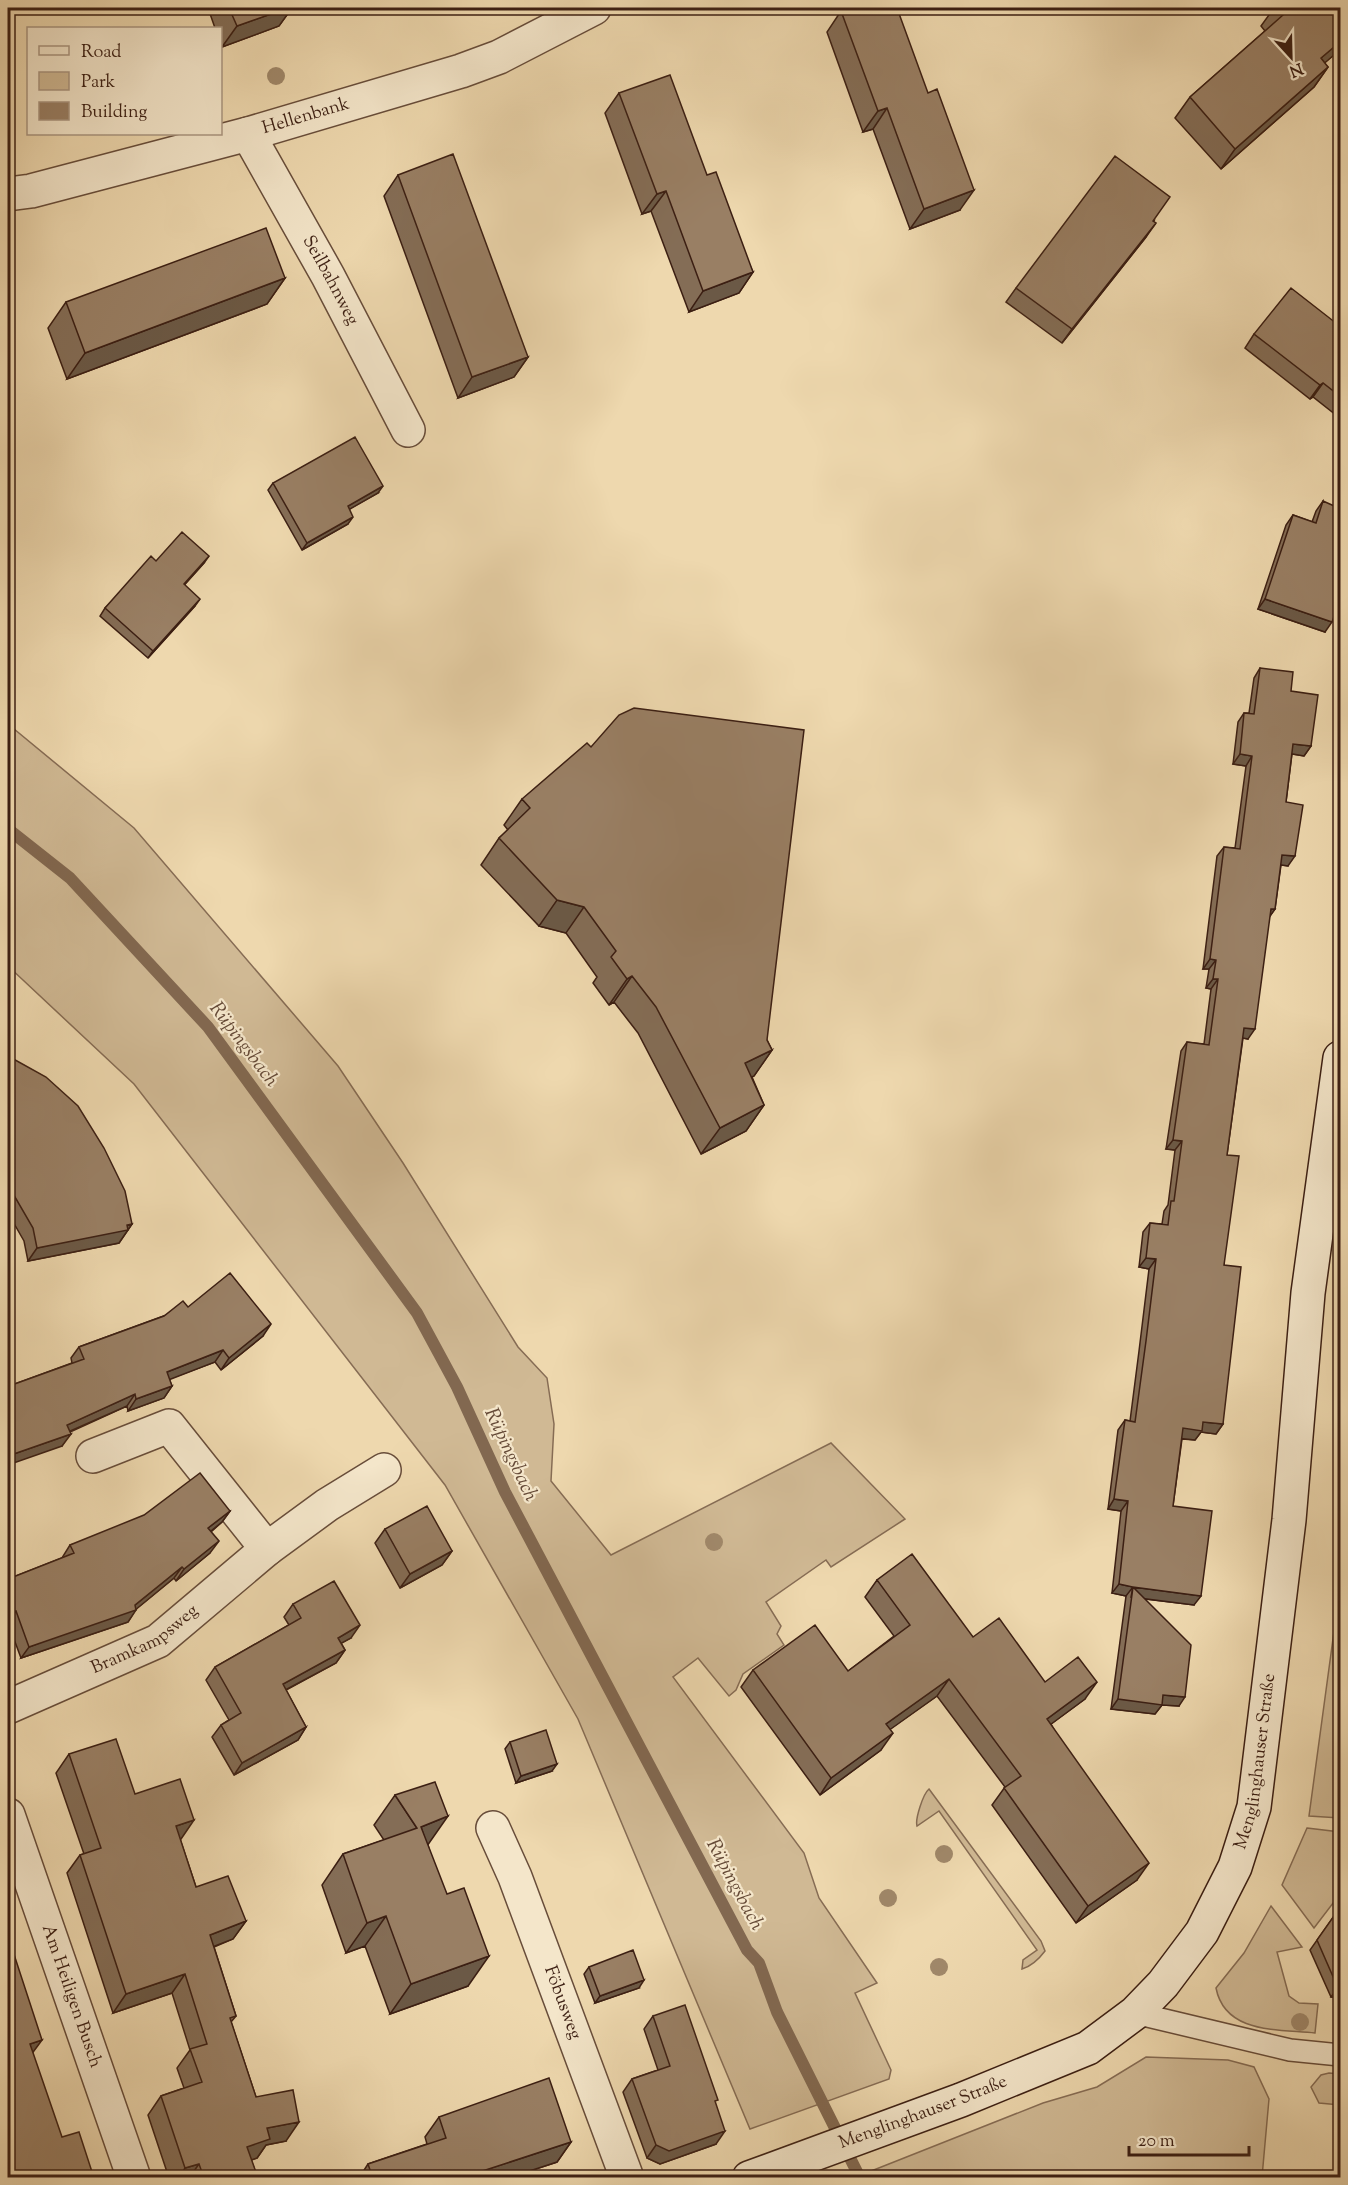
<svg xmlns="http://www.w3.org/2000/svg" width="1348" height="2185" font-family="'Sorts Mill Goudy',serif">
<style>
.green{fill:#d0b994;stroke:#866c54;stroke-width:1.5}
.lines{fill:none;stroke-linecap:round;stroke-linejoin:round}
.stream{stroke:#826850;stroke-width:12}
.lane-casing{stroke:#684d3a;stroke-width:24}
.street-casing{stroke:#684d3a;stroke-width:36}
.secondary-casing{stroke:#3c1f13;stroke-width:36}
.lane{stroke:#f4e6ca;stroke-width:21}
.street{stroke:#f4e6ca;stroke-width:33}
.secondary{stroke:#f4e6ca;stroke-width:33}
.tree{fill:#a0886a}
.wall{fill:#846d56;stroke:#3c1f13;stroke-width:1.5}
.shaded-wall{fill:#6b5946;stroke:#3c1f13;stroke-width:1.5}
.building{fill:#997f64;stroke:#3c1f13;stroke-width:1.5}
.labels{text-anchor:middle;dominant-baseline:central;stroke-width:4.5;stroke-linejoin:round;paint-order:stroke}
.street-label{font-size:18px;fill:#3c1f13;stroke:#f4e6ca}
.water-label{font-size:20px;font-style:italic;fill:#654a37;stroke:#f4e6ca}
</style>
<rect width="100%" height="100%" fill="#eed8ae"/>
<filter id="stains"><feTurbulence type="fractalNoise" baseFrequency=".00333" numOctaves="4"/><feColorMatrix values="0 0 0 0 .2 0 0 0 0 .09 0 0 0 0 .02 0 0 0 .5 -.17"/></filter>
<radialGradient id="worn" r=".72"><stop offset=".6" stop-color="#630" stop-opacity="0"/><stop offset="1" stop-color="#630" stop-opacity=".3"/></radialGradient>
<path class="green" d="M8 724 134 828 338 1066 403 1163 518 1347 547 1378 554 1424 551 1481 611 1555 831 1443 905 1519 831 1567 826 1560 766 1602 781 1626 777 1634 784 1645 743 1674 736 1690 729 1696 698 1658 673 1677 804 1853 819 1898 877 1983 855 1993 891 2070 889 2079 750 2129 578 1719 445 1485 134 1084 8 966Z
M1340 1587V1818L1309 1816Z
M929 1789 1041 1941 1045 1951C1039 1959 1032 1966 1022 1969L1023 1960 1037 1950 939 1811 917 1826C915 1819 923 1794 929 1789Z
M1307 1828 1340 1832V1894L1314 1928 1282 1885Z
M1271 1906 1302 1947 1277 1952 1289 1996 1299 2003 1318 2004 1315 2033C1278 2029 1225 2034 1216 1988L1244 1953Z
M1146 2057 1228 2060 1254 2067 1269 2099 1262 2177H856L1043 2103 1097 2087Z
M1329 2073 1340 2074V2105L1319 2103 1311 2087 1321 2075Z"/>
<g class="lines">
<path class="stream" d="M8 829 70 878 208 1027 417 1313 457 1387 505 1492 747 1950 759 1963 777 2012 860 2178"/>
<defs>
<path id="lane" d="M1135 2013 1290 2050 1340 2055"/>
<g id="street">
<path id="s1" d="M248 134 328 276 408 430"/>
<path id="s2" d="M8 194 31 191 248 134 461 71 499 57 594 8"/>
<path d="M93 1456 169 1426 267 1549"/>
<path id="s3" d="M8 1707 158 1641 267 1549 327 1505 384 1470"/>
<path id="s4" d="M8 1815 134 2178"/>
<path id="s5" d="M493 1828 515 1877 627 2178"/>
</g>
<g id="secondary">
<path id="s6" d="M749 2178 961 2100 1088 2048 1135 2013 1163 1984 1202 1932 1235 1867 1254 1807 1289 1520 1308 1293 1340 1058"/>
</g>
</defs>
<use href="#lane" class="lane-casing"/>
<use href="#street" class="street-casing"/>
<use href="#secondary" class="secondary-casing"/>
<use href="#lane" class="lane"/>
<use href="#street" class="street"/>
<use href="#secondary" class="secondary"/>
</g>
<g class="tree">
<circle cx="276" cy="76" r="9"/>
<circle cx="714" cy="1542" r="9"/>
<circle cx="944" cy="1854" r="9"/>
<circle cx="888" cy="1898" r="9"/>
<circle cx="939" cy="1967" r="9"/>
<circle cx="1300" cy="2022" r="9"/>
</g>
<path class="wall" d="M208 8H292L279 26 222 47 220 42V28H215Z
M1274 8H1341V49L1324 63 1328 67 1314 87 1221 169 1175 118 1190 97 1265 31 1261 26Z
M841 11 960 210 910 229 873 129 863 132 827 32Z
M619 93 707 175 753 272 739 293 689 312 651 211 642 214 605 113Z
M398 175 528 357 514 377 458 398 384 196Z
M1154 221 1146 237 1062 343 1006 302 1016 288Z
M285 278 267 304 67 379 48 328 66 302Z
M1341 327V419L1313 397 1310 399 1245 348 1254 334Z
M273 483 378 493 349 509 348 524 302 550 268 490Z
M1323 501 1325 632 1258 609 1286 525 1293 515 1312 522 1316 511Z
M156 561 204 563 184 585 195 606 148 658 100 616 105 608Z
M1260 668 1291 691 1311 746 1304 756 1292 754 1286 802 1288 866 1281 865 1275 909 1269 917 1248 1039 1243 1038 1227 1155 1224 1265 1223 1424 1216 1434 1201 1432 1195 1440 1182 1439 1173 1506 1194 1605 1145 1599 1179 1706 1162 1705 1155 1714 1111 1709 1126 1596 1112 1593 1121 1511 1108 1509 1118 1430 1125 1420 1130 1421 1139 1351 1149 1269 1139 1267 1143 1232 1150 1223 1162 1224 1164 1211 1168 1205 1175 1150 1166 1149 1181 1051 1187 1042 1204 1044 1211 989 1206 988 1209 969H1203L1217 856 1224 847 1235 848 1246 766 1233 764 1238 722 1244 713H1249L1254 678Z
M522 799 767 1040 772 1050 754 1076 752 1077 764 1105 746 1131 701 1154 638 1033 614 1002 609 1005 593 983 597 977 566 933 539 926 481 865 499 838 508 830 504 825Z
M8 1056 132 1224 119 1243 28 1261 24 1241 8 1213Z
M188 1307 263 1336 221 1370 215 1362 169 1379 172 1386 164 1398 128 1411 127 1406 70 1432 62 1446 9 1386 72 1363 71 1358 79 1347Z
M230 1511 222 1522 211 1532 210 1553 176 1581 174 1578 136 1609 128 1622 21 1658 8 1623V1579L62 1558 70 1545Z
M385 1529 452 1551 442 1565 400 1588 375 1543Z
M877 1580 973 1637 1045 1682 1085 1699 1051 1724 1137 1880 1076 1923 992 1805 1005 1787 937 1696 890 1729 881 1750 820 1795 741 1687 753 1670 848 1671 894 1636 865 1597Z
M293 1604 351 1638 341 1643 345 1650 336 1663 286 1690 306 1727 298 1740 234 1775 212 1737 221 1725 229 1720 206 1680 215 1667 289 1625 284 1617Z
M510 1742 552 1771 516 1783 505 1749Z
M69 1754 135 1794 180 1839 196 1887 246 1921 233 1939 214 1947 236 2016 231 2022 256 2097 286 2141 266 2145 257 2158 251 2160 258 2178H169L148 2115 161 2096 184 2088 177 2068 190 2050 172 1993 113 2013 67 1873 80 1855 84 1854 56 1773Z
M395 1795 428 1845 468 1986 390 2014 365 1946 346 1953 322 1885 343 1854 384 1840 374 1825Z
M1341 1906V1998L1331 1997 1310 1950Z
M589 1967 639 1988 595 2003 584 1974Z
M653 2016 716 2144 660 2164 647 2158 623 2092 632 2079 658 2070 644 2029Z
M439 2117 571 2142 557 2162 508 2178H359L368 2164 427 2144 425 2137Z"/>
<path class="shaded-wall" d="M288 8H292L279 26 222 47 237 26Z
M1341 41V49L1306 79 1321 58Z
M1328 67 1314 87 1221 169 1235 149Z
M887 108 873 129 863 132 878 111Z
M974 190 960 210 910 229 924 209Z
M666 191 651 211 642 214 657 194Z
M1156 223 1146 237 1062 343 1072 329Z
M753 272 739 293 689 312 703 291Z
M285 278 267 304 67 379 85 353Z
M528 357 514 377 458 398 472 377Z
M1323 383 1313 397 1310 399 1320 385Z
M383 486 378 493 343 513 348 506Z
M353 517 348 524 302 550 307 543Z
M209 556 204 563 179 591 184 584Z
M200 599 195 606 148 658 153 651Z
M1265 599 1332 622 1325 632 1258 609Z
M1293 744 1311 746 1304 756 1287 753Z
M1240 754 1252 756 1246 766 1233 764Z
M1282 855 1295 856 1288 866 1275 864Z
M557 900 584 907 566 933 539 926Z
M1271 909H1275L1268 919Z
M1210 959 1216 960 1209 969H1203Z
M632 976 614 1002 609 1005 627 979Z
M1213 979H1218L1211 989 1206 988Z
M1244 1028 1255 1029 1248 1039 1237 1037Z
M772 1050 754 1076 727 1089 745 1063Z
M764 1105 746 1131 701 1154 720 1128Z
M1173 1140 1182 1141 1175 1150 1166 1149Z
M132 1224 119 1243 28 1261 37 1248Z
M1146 1258 1156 1259 1149 1269 1139 1267Z
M271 1324 263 1336 221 1370 229 1358Z
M223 1350 215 1362 158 1384 167 1372Z
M172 1386 164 1398 128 1411 136 1399Z
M135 1394 127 1406 59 1436 67 1425Z
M1203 1422 1223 1424 1216 1434 1201 1432 1195 1440 1176 1438 1183 1428Z
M71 1434 62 1446 8 1465V1456Z
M1114 1499 1128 1501 1121 1511 1108 1509Z
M230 1511 222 1522 200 1540 208 1528Z
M219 1541 210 1553 176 1581 184 1569Z
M452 1551 442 1565 400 1588 410 1574Z
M182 1567 174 1578 134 1611 136 1610 128 1622 21 1658 29 1647 135 1605Z
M1119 1584 1133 1587 1126 1596 1112 1593Z
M1133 1587 1201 1596 1194 1605 1131 1597Z
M16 1611 8 1622V1613Z
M360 1625 351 1638 329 1650 338 1638Z
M345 1650 336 1663 274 1696 283 1684Z
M949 1679 937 1696 874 1741 886 1724Z
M1097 1682 1085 1699 1035 1736 1047 1719Z
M1163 1695 1185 1697 1179 1706 1162 1705 1155 1714 1111 1709 1118 1699Z
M306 1727 298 1740 234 1775 242 1763Z
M893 1733 881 1750 820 1795 831 1778Z
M557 1764 552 1771 516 1783 521 1776Z
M448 1816 427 1846 421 1827Z
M194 1820 181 1839 163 1845 176 1826Z
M1149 1863 1137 1880 1076 1923 1088 1906Z
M386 1916 365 1946 346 1953 367 1923Z
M246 1921 233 1939 197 1953 210 1935Z
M489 1956 468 1986 390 2014 411 1984Z
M185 1974 172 1993 113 2013 126 1994Z
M644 1980 639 1988 595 2003 600 1996Z
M1338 1988H1341V1998L1331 1997Z
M42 2040 31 2055 30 2044Z
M299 2122 286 2141 266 2145 257 2158 234 2166 247 2147 267 2128Z
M725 2131 716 2144 660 2164 647 2158 656 2145Z
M571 2142 557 2162 508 2178H461Z
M199 2164 189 2178H179L185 2168Z"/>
<path class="building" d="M229 8H288L237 26Z
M851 8H897L928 93 937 89 974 190 924 209 887 108 878 111 841 11Z
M1276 8H1341V41L1321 58 1328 67 1235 149 1190 97 1283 15Z
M670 75 707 175 716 172 753 272 703 291 666 191 657 194 619 93Z
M453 154 528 357 472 377 398 175Z
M1115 156 1170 197 1153 221 1156 223 1072 329 1016 288Z
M266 228 285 278 85 353 66 302Z
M1291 288 1341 327V397L1323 383 1320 385 1254 334Z
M355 437 383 486 348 506 353 517 307 543 273 483Z
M1323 501 1341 509V597L1332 622 1265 599 1293 515 1316 523Z
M182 532 209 556 184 584 200 599 153 651 105 608 151 556 156 561Z
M1260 668 1293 672 1291 691 1318 695 1311 746 1293 744 1286 802 1303 805 1295 856 1282 855 1275 909H1271L1255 1029 1244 1028 1227 1155 1239 1156 1224 1265 1241 1267 1223 1424 1203 1422 1202 1431 1183 1428 1173 1506 1212 1511 1201 1596 1133 1587 1191 1645 1185 1697 1163 1695 1162 1705 1118 1699 1133 1587 1119 1584 1128 1501 1114 1499 1125 1420 1135 1422 1146 1341 1156 1259 1146 1258 1150 1223 1168 1225 1171 1201H1174L1182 1141 1173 1140 1187 1042 1209 1045 1218 979H1213L1216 960 1210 959 1224 847 1240 849 1252 756 1240 754 1244 713 1254 714Z
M634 708 804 730 767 1040 772 1050 745 1063 764 1105 720 1128 656 1007 632 976 627 979 611 957 616 951 584 907 557 900 499 838 530 808 522 799 587 743 591 747 619 715Z
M8 1056 46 1077 78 1106 104 1148 125 1191 132 1224 127 1225 128 1230 37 1248 33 1228 8 1185Z
M230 1273 271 1324 229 1358 223 1350 167 1372 172 1386 136 1399 135 1394 67 1425 71 1434 8 1456V1383L9 1386 84 1359 79 1347 164 1316 183 1301 188 1307Z
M200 1473 230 1511 208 1528 219 1541 184 1569 182 1567 135 1605 136 1610 29 1647 16 1611 8 1613V1579L74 1553 70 1545 144 1515Z
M427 1506 452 1551 410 1574 385 1529Z
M912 1554 973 1637 999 1618 1045 1682 1078 1657 1097 1682 1047 1719 1149 1863 1088 1906 1004 1788 1021 1776 949 1679 886 1724 893 1733 831 1778 753 1670 815 1625 848 1671 910 1625 877 1580Z
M334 1581 360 1625 338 1638 345 1650 283 1684 306 1727 242 1763 221 1725 241 1713 215 1667 301 1618 293 1604Z
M546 1730 557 1764 521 1776 510 1742Z
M116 1739 135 1794 180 1779 194 1820 176 1826 196 1887 228 1876 246 1921 210 1935 236 2016 230 2018 256 2097 293 2090 299 2122 267 2128 270 2139 247 2147 258 2178H204L199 2164 185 2168 161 2096 202 2082 190 2049 207 2044 185 1974 126 1994 80 1855 101 1848 69 1754Z
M435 1782 448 1816 421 1827 447 1894 464 1888 489 1956 411 1984 386 1916 367 1923 343 1854 417 1828 395 1795Z
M1341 1906V1988H1338L1317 1940Z
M8 1936 42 2040 30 2044 62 2137 79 2132 94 2178H8Z
M633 1950 644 1980 600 1996 589 1967Z
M685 2005 718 2100 715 2101 725 2131 669 2151 656 2145 632 2079 670 2066 653 2016Z
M549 2078 571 2142 461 2178H369L372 2176 368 2164 446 2138 439 2117Z"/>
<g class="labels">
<g class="street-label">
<text stroke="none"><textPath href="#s2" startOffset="308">Hellenbank</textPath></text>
<text stroke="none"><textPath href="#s1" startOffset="168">Seilbahnweg</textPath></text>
<text stroke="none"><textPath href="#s3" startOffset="153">Bramkampsweg</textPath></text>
<text stroke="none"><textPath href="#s6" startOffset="708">Menglinghauser Straße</textPath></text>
<text stroke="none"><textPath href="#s4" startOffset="192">Am Heiligen Busch</textPath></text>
<text stroke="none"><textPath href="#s5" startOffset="188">Föbusweg</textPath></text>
<text stroke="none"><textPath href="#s6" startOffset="186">Menglinghauser Straße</textPath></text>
</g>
<g class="water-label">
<text transform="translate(243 1045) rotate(53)">Rüpingsbach</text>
<text transform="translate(510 1455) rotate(65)">Rüpingsbach</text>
<text transform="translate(734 1885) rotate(62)">Rüpingsbach</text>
</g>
</g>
<rect width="1348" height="2185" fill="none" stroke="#eed8ae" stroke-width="30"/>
<rect x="9" y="9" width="1330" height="2167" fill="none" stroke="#3c1f13" stroke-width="3"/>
<rect x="15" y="15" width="1318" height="2155" fill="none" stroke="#3c1f13" stroke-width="1.5"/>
<rect x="27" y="27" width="195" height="108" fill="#f4e6ca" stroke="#aa9681" stroke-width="1.5"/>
<rect x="39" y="46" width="30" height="9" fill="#f4e6ca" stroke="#aa9681" stroke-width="1.5"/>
<text x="81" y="57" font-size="18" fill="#3c1f13">Road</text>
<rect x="39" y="72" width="30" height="18" fill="#d0b994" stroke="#aa9681" stroke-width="1.5"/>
<text x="81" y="87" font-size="18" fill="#3c1f13">Park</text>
<rect x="39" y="102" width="30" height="18" fill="#997f64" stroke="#aa9681" stroke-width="1.5"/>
<text x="81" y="117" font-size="18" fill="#3c1f13">Building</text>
<g transform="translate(1291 57) rotate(158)" stroke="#f4e6ca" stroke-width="4.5" paint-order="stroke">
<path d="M0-4.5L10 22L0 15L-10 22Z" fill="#3c1f13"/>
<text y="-9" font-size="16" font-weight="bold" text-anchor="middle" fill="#3c1f13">N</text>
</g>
<path d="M1129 2146v9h120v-9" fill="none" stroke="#3c1f13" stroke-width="3"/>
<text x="1138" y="2146" font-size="18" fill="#3c1f13" stroke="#f4e6ca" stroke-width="4.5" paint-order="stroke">20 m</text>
<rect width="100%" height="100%" filter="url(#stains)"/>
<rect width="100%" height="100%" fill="url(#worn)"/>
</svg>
